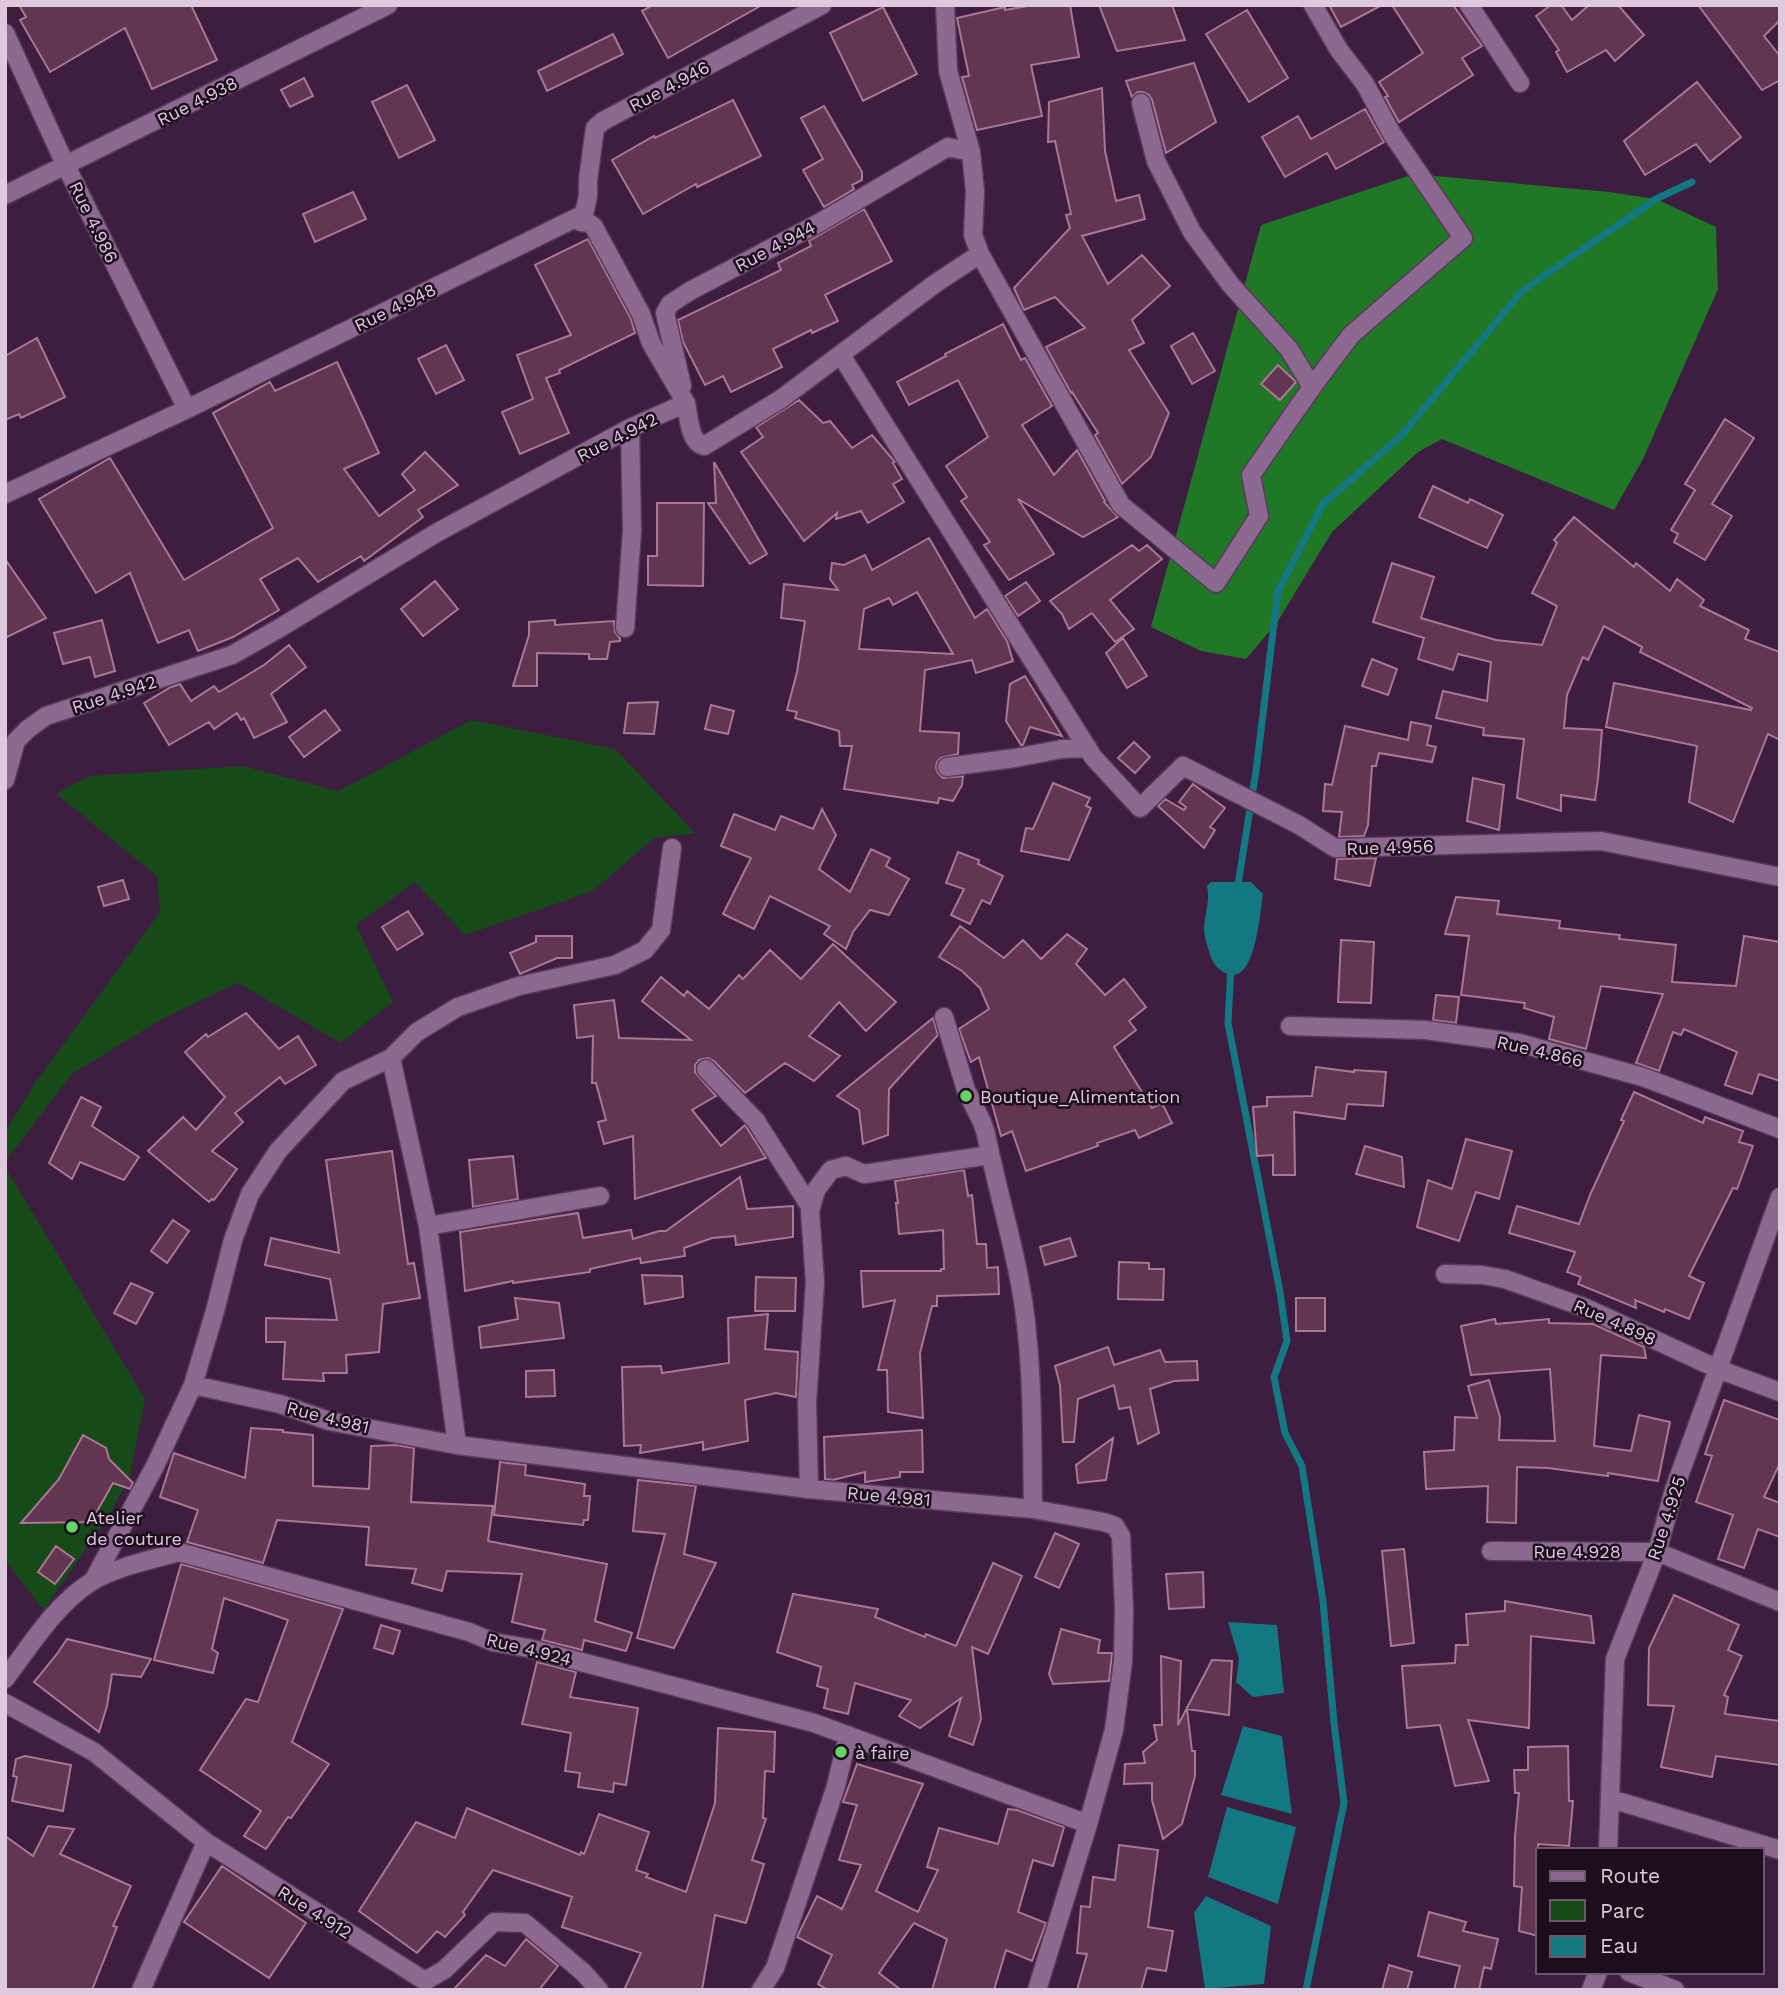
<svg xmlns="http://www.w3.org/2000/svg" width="1785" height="1995" font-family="'Work Sans',sans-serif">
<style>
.green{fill:#164a18}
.forest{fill:#207726}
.water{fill:#137881}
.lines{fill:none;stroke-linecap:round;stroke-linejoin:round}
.stream{stroke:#137881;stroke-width:7}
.building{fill:#623550;stroke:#aa7794;stroke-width:2;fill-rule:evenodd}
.minor-casing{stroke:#573b5a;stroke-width:21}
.minor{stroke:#8d6890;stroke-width:18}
.poi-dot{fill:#65d467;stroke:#1c0e1d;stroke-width:2.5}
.labels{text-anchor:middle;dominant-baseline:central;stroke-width:5;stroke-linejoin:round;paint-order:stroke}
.street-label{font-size:18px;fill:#dec9df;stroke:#1c0e1d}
.poi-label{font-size:18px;fill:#dec9df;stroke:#1c0e1d;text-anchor:start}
</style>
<rect width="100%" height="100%" fill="#3d1d40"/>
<path class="green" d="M472 720 615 749 695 833 654 838 593 891 465 935 415 882 356 925 393 1002 341 1043 238 983 162 1019 72 1074 5 1162V1132L35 1083 160 912 157 876 56 794 89 776 243 766 338 791Z
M5 1167 145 1399 130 1476 109 1515 44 1610 5 1561Z"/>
<path class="forest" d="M1414 174 1609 192 1656 199 1716 227 1718 289 1643 459 1614 510 1442 439 1418 452 1332 532 1278 621 1246 659 1201 651 1151 627 1261 225Z"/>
<path class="water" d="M1211 882H1251L1263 894C1260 911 1256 984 1228 974 1219 971 1213 964 1210 955 1208 947 1204 937 1204 928 1205 914 1210 901 1207 886Z
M1228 1622 1277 1625 1284 1693 1253 1697 1236 1682 1239 1659Z
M1243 1726 1282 1736 1292 1814 1221 1795Z
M1227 1807 1296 1827 1278 1904 1208 1877Z
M1206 1896 1271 1926 1264 1984 1205 1989 1194 1913Z"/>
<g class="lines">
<path class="stream" d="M1237 891 1256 771 1278 591 1323 504 1401 436 1522 291 1656 199 1692 182
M1231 965 1228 1023 1280 1292 1287 1341 1274 1377 1285 1433 1302 1466 1323 1601 1334 1723 1344 1803 1306 1990"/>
</g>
<path class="building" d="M19 5H191L217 60 152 89 125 28 50 72 20 20 26 17Z
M653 5H762L668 58 642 11Z
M1034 5H1070L1079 57 1031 65 1042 116 977 130 962 77 969 76 957 18 1005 7V10Z
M1099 5H1172L1185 40 1117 51Z
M1329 5H1382L1341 27Z
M1392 5H1453L1482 46 1462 58 1473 75 1399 122 1385 97 1388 96 1379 82 1423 53Z
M1551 5H1561L1572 20 1589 5H1618L1644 35 1615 61 1606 50 1567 72 1556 52 1559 50 1536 16Z
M1698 5H1780V20L1764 36 1780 56V80L1762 90Z
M883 7 917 74 863 101 830 33Z
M1247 10 1288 78 1249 102 1206 34Z
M613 34 623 54 547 91 538 71Z
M1194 63 1216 122 1166 153 1152 100 1149 95 1143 92H1138L1132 97 1126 81Z
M304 78 313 96 290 107 281 90Z
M1697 82 1741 137 1710 162 1696 144 1645 175 1624 141Z
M407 85 435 140 399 158 372 102Z
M1102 88 1105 151 1116 201 1139 195 1145 219 1082 236 1108 284 1142 255 1170 286 1132 320 1144 343 1129 350 1169 413 1151 457 1122 484 1095 435 1098 433 1072 392 1071 393 1046 347 1085 328 1055 297 1024 310 1014 288 1070 228 1066 215 1071 214 1055 141 1048 142 1049 102Z
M733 100 761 156 697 187 696 184 643 214 612 160 654 136 655 138Z
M824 106 862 172V180L852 185 854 189 824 207 803 170 823 159 801 118Z
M1365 109 1384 142 1336 169 1327 153 1285 177 1262 137 1298 116 1311 139Z
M353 192 366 219 315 242 303 214Z
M864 209 892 261 825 295 838 321 812 333 811 330 773 349 782 367 731 392 723 376 705 385 683 342 678 320 781 270 778 263 811 246 809 241Z
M588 239 631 319 635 333 559 370 560 373 546 378 569 433 520 454 502 412 533 399 517 355 571 335 535 265Z
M1003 324 1021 360 1025 358 1052 406 1022 425 1054 475 1077 450 1105 501 1104 502 1118 517 1083 537 1018 499 1054 554 1009 580 984 545 990 542 961 501 967 497 946 466 988 437 958 380 909 405 897 382 946 356 945 354Z
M1193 333 1215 371 1192 384 1171 346Z
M37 338 65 397 21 418 19 414 5 420V356Z
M446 345 464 380 436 394 418 359Z
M337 362 379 453 344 469 379 516 415 490 402 474 425 452 458 485 418 510 423 517 364 561 361 556 318 582 298 558 260 579 279 610 233 637 198 651 189 630 158 643 130 573 96 593 39 499 110 458 184 580 273 528 213 413 270 382 275 391Z
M1278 365 1296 382 1280 400 1261 384Z
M799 400 823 423 830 421 852 448 872 435 895 462 893 463 902 479 893 484 904 502 868 523 861 511 836 519 837 513 804 541 741 452 763 437 756 427Z
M1725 419 1754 438 1712 504 1732 516 1705 560 1674 542 1678 534 1671 530 1695 490 1685 484Z
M714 462 767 554 750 564 708 503H716Z
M1433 486 1468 503 1470 499 1503 515 1487 548 1419 517Z
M657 503H704L703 586 648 585V556H657Z
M1574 517 1634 567 1636 563 1670 591 1677 579 1704 600 1700 606 1749 630 1745 639 1780 652V740L1768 734 1733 822 1689 802 1697 746 1606 727 1614 683 1751 710 1752 708 1640 652 1642 647 1604 626 1588 660 1583 657 1567 695 1564 728 1602 730 1598 779 1595 800 1561 795V811L1517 798 1524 739 1483 735 1484 728 1436 718 1443 691 1487 701 1491 662 1458 654 1453 670 1418 659 1424 638 1373 622 1392 563 1434 577 1421 618 1496 640 1542 645 1557 606 1532 593 1557 543 1554 540Z
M929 538 975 618 987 609 1007 641 1013 661 976 673 972 660 925 670 920 731 959 733 958 754 941 758 937 762 936 768 938 773 943 778 963 776 962 785 953 801 939 798 938 803 844 789 852 746H840L839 731 795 718 797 712 787 710 797 672 805 621 781 618 784 584 838 590 830 579 832 563 844 565 865 555 872 570ZM917 592 953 654 859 649 864 609 889 598 893 605Z
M1132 545 1139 551 1147 545 1162 559 1110 600 1134 629 1115 642 1092 613 1069 629 1062 614 1050 601Z
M5 559 46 618 5 638Z
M435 581 458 609 423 636 401 609Z
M1026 582 1040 601 1018 616 1005 596Z
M102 620 115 671 95 677 90 657 63 664 54 633Z
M555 620V625L614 621 615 632 620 638V641L610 642 607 659H589V654L537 653V686H513L529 635V622Z
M1123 638 1147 676 1127 688 1106 653Z
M289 645 306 667 271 694 287 722 254 738 244 718 241 720 237 713 214 729 209 722 169 745 144 703 171 687 180 684 191 701 214 686 219 692 264 665Z
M1372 659 1397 669 1388 695 1362 686Z
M1025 676 1062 736 1030 727 1023 745H1021L1006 721 1010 684Z
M658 702 654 734 624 733 628 703Z
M711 705 734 711 728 734 705 729Z
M325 710 340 730 304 757 289 737Z
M1411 722 1431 726 1427 745 1436 747 1432 762 1379 753 1376 766H1372L1368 825 1364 836 1339 837 1342 812 1323 811 1325 784 1332 785 1345 726 1408 740Z
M1134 742 1150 757 1135 773 1118 758Z
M1473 778 1504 785 1499 830 1467 821Z
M1053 783 1090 798 1086 806 1091 808 1069 860 1021 851 1026 828 1033 829Z
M1193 784 1225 808 1210 827 1215 830 1204 848 1158 806 1165 799 1184 810 1186 807 1179 802Z
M822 809 836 835 819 869 850 892 871 849 890 858 886 866 909 879 889 915 870 910 853 932 846 949 824 934 830 926 770 896 754 929 723 914 751 858 721 846 734 814 775 830 781 816 813 829Z
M958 852 979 860 978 864 1003 876 990 904 982 900 970 924 951 915 964 889 946 883Z
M1376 858 1370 886 1335 879 1337 859Z
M123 880 129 899 104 906 98 887Z
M1456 897 1499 901 1497 914 1560 921 1559 928 1620 935 1619 939 1676 945 1672 982 1736 986 1744 936 1780 942V1081L1759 1074 1752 1094 1725 1085 1737 1052 1684 1029 1681 1035 1673 1032 1659 1071 1636 1063 1663 994 1601 986 1586 1049 1549 1039 1554 1017 1524 1008 1525 1003 1461 995 1469 936 1445 934Z
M408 911 423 934 397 950 382 927Z
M960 926 1004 958 1023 940 1041 959 1067 934 1087 949 1076 964 1105 995 1124 979 1146 1007 1129 1021 1136 1030 1114 1047 1152 1108 1162 1103 1172 1123 1139 1138 1135 1130 1097 1143 1098 1146 1026 1171 1012 1131 1001 1136 979 1057 971 1062 959 1029 989 1009 980 988 962 971 939 957Z
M536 936H572V958H557L520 974 510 953 536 942Z
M1341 940 1374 942 1371 1003 1338 1002Z
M833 944 896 1002 866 1031 839 1002 809 1036 840 1056 814 1081 785 1063 745 1093 714 1061 708 1058 699 1060 695 1065V1072L716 1096 692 1110 721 1146 745 1125 766 1158 635 1199 633 1136 604 1144 598 1122 606 1120 596 1083H592L593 1036 577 1038 574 1005 614 1000 619 1038 691 1040 642 1001 661 977 684 996 687 991 709 1009 739 975 743 979 770 950 801 979Z
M1436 995 1459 997 1456 1023 1433 1020Z
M246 1013 279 1049 298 1036 316 1065 285 1084 280 1077 235 1113 243 1122 212 1151 237 1169 214 1200 212 1199 209 1202 148 1151 183 1117 196 1130 225 1097 185 1052 206 1034 208 1037Z
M933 1018 938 1035 889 1089 888 1135 863 1144 859 1110 837 1096Z
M1316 1067 1354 1072V1070L1386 1072 1383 1106 1347 1104 1345 1119 1294 1112 1295 1175H1273V1155L1257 1156 1253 1107 1267 1106V1097L1312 1096Z
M1634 1092 1703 1123 1705 1117 1743 1131 1739 1142 1753 1146 1737 1189 1733 1188 1689 1276 1704 1283 1689 1319 1665 1309 1664 1312 1635 1300 1636 1308 1578 1284 1581 1277 1567 1272 1575 1252 1509 1233 1517 1206 1579 1224 1590 1195 1624 1121 1621 1120Z
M81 1097 101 1107 92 1126 139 1157 124 1180 80 1162 72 1179 49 1163Z
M1466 1139 1512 1151 1499 1199 1476 1192 1459 1241 1417 1227 1428 1180 1452 1189Z
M1365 1146 1402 1157 1404 1187 1356 1174Z
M392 1151 408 1264 414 1263 420 1298 383 1304 379 1352 346 1355 347 1373H323L324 1381 283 1379 285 1342H266V1318L337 1320 330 1279 265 1265 271 1238 339 1253 326 1160Z
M513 1156 518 1199 473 1207 469 1160Z
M964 1170 968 1196 972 1195 977 1244H986L987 1268 998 1267 999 1294 937 1296V1306H932L920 1353 923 1418 888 1412 887 1370H878L895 1300 863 1307 861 1271H941V1269H944L943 1230 899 1234 896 1203H898L895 1181Z
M740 1177 747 1209 793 1206V1237L736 1245 735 1236 712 1238 684 1248 685 1256 641 1263 640 1258 590 1269V1272L513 1283V1281L465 1291 460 1232 578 1213 583 1238 631 1230 633 1239 659 1231H666Z
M173 1220 189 1231 167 1263 151 1251Z
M1070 1238 1076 1256 1045 1265 1040 1247Z
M1119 1262 1149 1263V1269H1164L1163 1300 1118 1299Z
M642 1275 682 1276 683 1297 645 1304Z
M756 1277 796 1278 795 1311H755Z
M131 1283 153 1293 136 1324 114 1313Z
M515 1298 559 1303 564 1338 481 1348 479 1327 518 1319Z
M1296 1298H1325V1331H1296Z
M768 1314 765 1349 798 1352 796 1397 776 1393 745 1400 748 1441 703 1450V1442L640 1453 641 1445 624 1446 622 1367 661 1366 662 1373 729 1363 728 1318Z
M1495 1319 1496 1324 1549 1319V1323L1593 1324 1644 1347 1646 1358 1601 1355 1594 1446 1631 1451 1639 1415 1670 1422 1658 1481 1608 1473V1476L1548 1468 1517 1467 1516 1523 1487 1522 1488 1486 1426 1489 1424 1452 1454 1450 1455 1417 1477 1418 1468 1386 1489 1380 1500 1417 1499 1440 1555 1441 1550 1369 1471 1375 1461 1326Z
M1108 1347 1114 1365 1160 1350 1165 1362 1197 1361 1198 1380 1174 1381 1150 1389 1159 1433 1138 1444 1130 1407 1119 1409 1114 1385 1078 1399 1074 1442H1063L1060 1385 1055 1366Z
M554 1370 555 1396 526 1397V1371Z
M1724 1400 1780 1420V1463L1764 1497 1780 1503V1537L1758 1529 1744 1568 1718 1559 1733 1515 1696 1502 1712 1456 1705 1454Z
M251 1428 283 1430V1432L313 1435V1486L369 1489 371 1446 396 1445 414 1448 411 1502 493 1506 488 1541 607 1564 595 1621 632 1633 626 1651 584 1640 582 1650 542 1640 545 1630 512 1622 522 1574 447 1571 442 1591 412 1583 416 1569 366 1565 369 1527 277 1520 263 1563 187 1542 198 1510 160 1497 174 1453 245 1478Z
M922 1430 923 1472H900V1477L865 1482V1472L833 1480 825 1479 824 1437Z
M83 1435 106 1448 109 1459 133 1483 130 1489 113 1483 91 1522 21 1523 59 1479Z
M1113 1438 1106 1480 1078 1483 1076 1465Z
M500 1462 526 1465 525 1475 585 1484 584 1496H590L588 1520H584L583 1525 494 1515Z
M638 1480 696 1486 684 1554 716 1563 674 1648 637 1638 665 1534 633 1531Z
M1055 1533 1079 1544 1059 1588 1035 1577Z
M56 1546 74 1559 55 1584 38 1572Z
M1404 1549 1414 1643 1391 1646 1382 1551Z
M993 1563 1022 1576 988 1654 972 1647 981 1719 973 1745 949 1736 961 1698 920 1728 899 1716 911 1700 855 1683 848 1714 824 1708 828 1689 817 1686 821 1667 777 1652 793 1594 878 1609 875 1617 925 1637 926 1634 956 1646Z
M181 1564 343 1609 292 1742 329 1764 291 1818 288 1817 266 1849 244 1836 261 1811 200 1770 246 1699 258 1702 288 1620 224 1598 212 1649 218 1653 213 1673 154 1660Z
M1203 1572 1204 1607 1169 1609 1166 1574Z
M1674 1595 1739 1625 1728 1650 1742 1656 1724 1695 1728 1697 1725 1714 1780 1721V1765L1716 1756 1712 1777 1661 1767 1674 1706 1648 1705 1649 1648Z
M1505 1601 1591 1616 1594 1643 1531 1636 1529 1728 1468 1720 1489 1781 1455 1786 1440 1725 1407 1728 1402 1666 1455 1663 1456 1645H1468L1466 1614 1505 1611Z
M381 1625 400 1631 393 1654 374 1648Z
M1061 1629 1100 1640 1098 1653H1112L1109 1681 1053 1684 1049 1674Z
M67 1639 151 1659 141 1677 112 1674 107 1706 99 1732 34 1682 57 1654Z
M1161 1656 1181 1661 1178 1725 1212 1660 1232 1661 1229 1715 1187 1709 1192 1751H1195V1776L1182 1824 1163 1839 1152 1800V1783L1124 1784 1125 1764 1145 1763 1143 1752 1157 1740 1154 1725H1162Z
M537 1662 576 1672 570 1697 638 1708 626 1785 614 1783 613 1792 578 1787 580 1773 565 1771 571 1733 522 1724Z
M718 1728 775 1732 774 1772 765 1771 763 1818 766 1819 752 1860 764 1864 746 1923 715 1915 702 1990H624L641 1953 562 1927 572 1897 493 1870 463 1912 465 1915 445 1937 437 1931 417 1953 359 1911 416 1822 455 1838 467 1808 580 1855 581 1852 584 1854 599 1814 649 1832 636 1870 648 1874 646 1877 686 1892 715 1803Z
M1568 1746 1569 1801H1573L1569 1846 1538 1844V1936L1519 1931 1522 1887 1514 1886 1515 1836 1519 1793H1515L1514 1770H1528V1747Z
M25 1756 71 1765 63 1811 12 1801 17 1777 13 1776 16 1759Z
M857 1764 923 1784 876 1891 918 1912 938 1870 927 1867 939 1828 998 1844 1008 1809 1017 1810 1064 1827 1053 1866 1033 1860 1018 1912 1046 1923 1032 1961 1006 1950 994 1990H932L947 1939 914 1923 879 1973 901 1990H828L818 1984 832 1955 797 1937 817 1896 842 1909 861 1865 839 1860 857 1805 843 1802Z
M48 1826 74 1829 60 1854 131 1886 113 1926 117 1927 92 1990H5V1836L33 1856Z
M1119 1845 1158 1850 1148 1927 1173 1931 1166 1971 1147 1968 1141 1990H1077L1087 1954 1077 1953 1081 1906 1090 1907 1093 1877 1115 1880Z
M222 1866 306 1923 269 1978 184 1922Z
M1429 1912 1466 1922 1463 1931 1498 1939 1491 1969 1484 1967 1479 1990H1454L1460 1966 1418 1956Z
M526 1939 558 1966 539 1990H453L486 1955 505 1966Z
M1389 1965 1412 1972 1407 1990H1382Z"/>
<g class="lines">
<defs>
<path id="minor" d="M1469 5 1520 83
M5 33 66 166 187 409
M5 195 388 5
M584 214 588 196V180L595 128 603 121 822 5
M980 254 1121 505 1216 583 1259 516 1251 475 1312 387 1289 349 1230 284 1192 232 1156 161 1141 103
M841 355 1093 757 1140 808 1183 766 1299 825 1335 848 1601 841 1780 877
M682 386 665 313 670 304 690 291 819 223 948 147 971 152
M1312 387 1351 335 1463 238 1392 134 1365 84 1339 50 1313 5
M5 494 187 409 584 214 581 222 589 223 594 227 641 314 651 343 686 403
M625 628 632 531 630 428
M947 767 1015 758 1062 749 1088 748
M5 780 16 741 28 729 46 716 232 655 278 629 438 532 630 428 686 403C689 417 689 442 704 446L781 399 936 283 980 254 973 235 975 191 971 152 948 71 945 5
M944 1017 966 1090 982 1122 986 1134C999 1200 1021 1265 1027 1333 1033 1391 1032 1451 1033 1509
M1290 1026 1425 1030 1519 1043 1643 1077 1780 1129
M391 1058 428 1226 457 1445
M706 1069 756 1121 811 1208
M428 1226 600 1196
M1445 1274 1482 1275 1505 1279 1586 1308 1718 1369 1780 1392
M193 1385 280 1404 329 1421 457 1445 809 1489 1033 1509 1104 1522 1115 1526 1121 1536 1124 1611 1123 1661 1114 1730 1088 1824 1037 1990
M809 1489 807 1403 815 1282 810 1211 816 1190 831 1170 846 1166 864 1174 990 1155
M1491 1551 1657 1552 1780 1602
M93 1581 155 1466 193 1385 215 1311 233 1240 250 1194 278 1151 343 1081 391 1058 417 1032 458 1007 519 986 615 965 645 950 661 930 672 848
M5 1679C31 1645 54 1606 91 1582 113 1568 153 1559 179 1552L469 1632 493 1642 528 1648 814 1723 1088 1824
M5 1703 94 1752 206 1842 425 1981 444 1970 494 1922 525 1923 583 1972 599 1990
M1611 1799 1780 1850
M1608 1850 1615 1659 1657 1552 1674 1490 1780 1197
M1629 1972 1675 1990
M141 1990 206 1842
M761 1990 775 1968 836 1786 848 1735
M1591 1990 1598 1972"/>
</defs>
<use href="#minor" class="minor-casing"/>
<use href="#minor" class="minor"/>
</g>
<g class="poi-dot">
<circle cx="966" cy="1096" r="7"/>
<circle cx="72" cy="1527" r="7"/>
<circle cx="841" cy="1752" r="7"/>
</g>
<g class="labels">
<g class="street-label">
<text transform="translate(669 86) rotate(-28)">Rue 4.946</text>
<text transform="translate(197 101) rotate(-27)">Rue 4.938</text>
<text transform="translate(94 222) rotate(64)">Rue 4.986</text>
<text transform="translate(775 246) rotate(-28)">Rue 4.944</text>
<text transform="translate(395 307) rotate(-26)">Rue 4.948</text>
<text transform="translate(617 437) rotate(-27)">Rue 4.942</text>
<text transform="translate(114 694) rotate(-18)">Rue 4.942</text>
<text transform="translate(1390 847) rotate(-2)">Rue 4.956</text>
<text transform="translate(1540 1051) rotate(13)">Rue 4.866</text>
<text transform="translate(1615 1322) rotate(24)">Rue 4.898</text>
<text transform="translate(328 1417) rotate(14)">Rue 4.981</text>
<text transform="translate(889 1496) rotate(5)">Rue 4.981</text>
<text transform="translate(1666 1518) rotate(-72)">Rue 4.925</text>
<text x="1577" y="1551">Rue 4.928</text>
<text transform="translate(529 1649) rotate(14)">Rue 4.924</text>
<text transform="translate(315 1912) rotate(32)">Rue 4.912</text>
</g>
<g class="poi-label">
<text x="980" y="1096">Boutique_Alimentation</text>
<text x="86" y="1517">Atelier<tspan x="86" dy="21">de couture</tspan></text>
<text x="855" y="1752">à faire</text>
</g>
</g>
<rect width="1785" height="1995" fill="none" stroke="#dec9df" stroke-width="14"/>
<rect x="1536" y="1848" width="228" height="126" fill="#1c0e1d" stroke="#6a596b" stroke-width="2"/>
<rect x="1550" y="1871" width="35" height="10" fill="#8d6890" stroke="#6a596b" stroke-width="2"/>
<text x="1600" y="1883" font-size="21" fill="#dec9df">Route</text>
<rect x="1550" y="1900" width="35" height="21" fill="#164a18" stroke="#6a596b" stroke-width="2"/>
<text x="1600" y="1918" font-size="21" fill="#dec9df">Parc</text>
<rect x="1550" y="1936" width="35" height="21" fill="#137881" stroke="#6a596b" stroke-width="2"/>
<text x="1600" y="1953" font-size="21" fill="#dec9df">Eau</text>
</svg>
